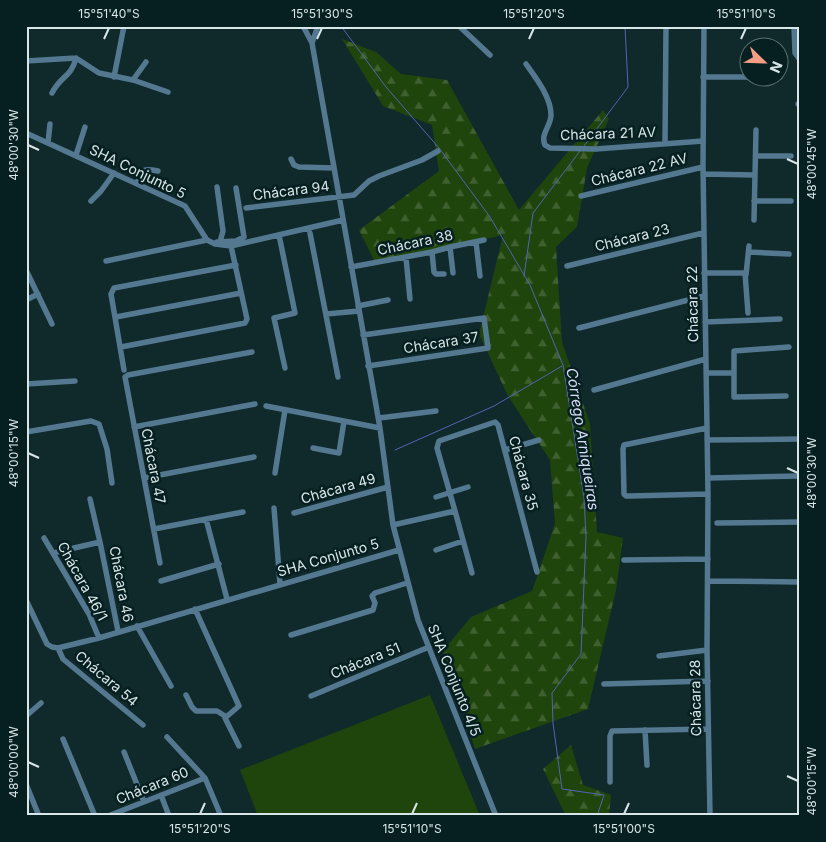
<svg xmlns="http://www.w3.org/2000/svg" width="826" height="842" font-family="Inter,sans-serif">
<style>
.grass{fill:#20450c}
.forest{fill:url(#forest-firs)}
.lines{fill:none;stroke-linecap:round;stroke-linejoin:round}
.stream{stroke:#5265b4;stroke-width:1}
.minor{stroke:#537890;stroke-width:5.5}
.ticks{fill:none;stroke:#d8e6e7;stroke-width:2}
.labels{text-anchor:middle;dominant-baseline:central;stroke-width:5;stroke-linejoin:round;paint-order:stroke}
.street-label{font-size:14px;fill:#d8e6e7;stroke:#061f21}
.water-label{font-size:15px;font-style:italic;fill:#d6ddf3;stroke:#061f21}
.neatline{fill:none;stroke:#d8e6e7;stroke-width:2}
.ticks-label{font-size:12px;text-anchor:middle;fill:#d8e6e7}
</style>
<defs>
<pattern id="forest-firs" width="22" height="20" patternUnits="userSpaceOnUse" patternTransform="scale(1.25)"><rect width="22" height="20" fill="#20450c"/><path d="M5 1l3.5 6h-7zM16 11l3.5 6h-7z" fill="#40602f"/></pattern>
</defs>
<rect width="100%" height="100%" fill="#10292b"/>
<path class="grass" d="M430 695 480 816H258L240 770Z"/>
<path class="forest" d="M342 39 376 52 401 74 447 80 519 210 603 110 609 119 587 168 577 227 556 247 562 342 590 424 597 532 623 538 616 590 588 709 475 749 443 651 471 617 532 591 555 524 550 460 508 396 479 334 503 235 376 264 359 230 439 171 432 125 383 106Z
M571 745 583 785 611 795 609 816H566L543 769Z"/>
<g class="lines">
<path class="stream" d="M341 26 386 87 439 148 490 217 530 285 563 365 584 497 586 537 581 654 552 693 553 723 562 789 604 795 597 816
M584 146 628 87 625 26
M524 276 533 213 580 151
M395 450 494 406 562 366"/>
<path class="minor" d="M303 26 312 43 380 428 393 525 418 620 496 816
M459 26 490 55
M704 26 703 167 708 494 707 650 710 816
M794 26 795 53 800 60
M312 43 318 26
M26 61 76 58 99 73 133 80 168 92
M526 64C536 78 551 97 551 115 551 126 540 134 545 145L550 148 596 149 703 141
M114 77 124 26
M703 77H748
M778 77H780
M133 80 146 62
M52 93C61 75 71 78 76 58
M798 104H800
M26 133 185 206 207 240 215 244 231 246 343 220
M48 143 50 124
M665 144 666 26
M76 155 85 127
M756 156H791
M291 159 294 165 299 167 334 168
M703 174 755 175 756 130
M137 183C143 169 143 168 158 171
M217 187 223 231 220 242
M581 196 703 167
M91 201 101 191 114 173
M754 201H791
M246 208 354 195 369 181 379 176 422 160 438 151
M754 220 755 175
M310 233 338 377
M279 235 295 313 274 318 285 368
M217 242 236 241 244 237 236 188
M476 242 480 276
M450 247 453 273
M432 252 434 272 436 274H444
M749 252 789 254
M406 258 410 299
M106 261 207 240
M567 266 703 233
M351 267 432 252 450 247 484 240
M26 270 52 324
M704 273H745L748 313
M746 275 749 246
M26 300 38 294
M358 306 388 300
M326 314 359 311
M116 317 241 293
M705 322 780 319
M579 328 704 296
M363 335 484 318 488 348 368 366
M121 347 245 323 247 319 231 246
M124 370 111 294 114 288 236 265
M706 373H734
M26 384 75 381
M594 390 706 359
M786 396 734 397V351L789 347
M266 406 380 428
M379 418 436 411
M134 427 255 404
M707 428 624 445 623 449 624 494 626 496H630L708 494
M26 432 91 421 99 424 107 449 112 483
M707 440 800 439
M313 448 339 453 344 421
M505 450 539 440
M275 473 285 410
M144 478 254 457
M708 478 800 476
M436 497 468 487
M90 499 100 542 118 631
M274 508 280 584
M455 511 472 573
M294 513 388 487
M206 519 227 599
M717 523 800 522
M393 525 455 511 437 448 439 441 495 422 498 425 537 572
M154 529 243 512
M44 538 89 614 99 638
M436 550 463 541
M57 552 100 542
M624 560 708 559
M160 563 125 377 128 375 252 352
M161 581 219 564
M708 581 800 582
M26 600 47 644 52 647 58 648 99 638 399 550
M195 609 239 706 225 718 239 746
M137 626 171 686
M291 635 373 610 375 603 372 596 375 593 407 583
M58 648 63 659 143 725
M659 656 707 650
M604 684 708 681
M186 695 192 707 196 711H217L225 716
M311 696 429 647
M26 716 41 703
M645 730 647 765
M167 737 205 778 221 816
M63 739 95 816
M124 752 144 802
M610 782V736L612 731 708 729
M26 784 39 816
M161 795 169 816
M108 816 205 778"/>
</g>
<path class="ticks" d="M104 39 109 28M317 39 322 28M529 39 534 28M741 39 746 28M28 145 39 150M787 159 798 164M28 453 39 458M787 468 798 473M28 762 39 767M787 776 798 781M200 814 205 803M412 814 417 803M624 814 629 803"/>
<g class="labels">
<g class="street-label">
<text transform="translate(608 133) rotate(-2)">Chácara 21 AV</text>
<text transform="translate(639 169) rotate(-14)">Chácara 22 AV</text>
<text transform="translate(138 171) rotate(26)">SHA Conjunto 5</text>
<text transform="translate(291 190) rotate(-7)">Chácara 94</text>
<text transform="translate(632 237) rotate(-14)">Chácara 23</text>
<text transform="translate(415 242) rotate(-12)">Chácara 38</text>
<text transform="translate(692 304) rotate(-91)">Chácara 22</text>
<text transform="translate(441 342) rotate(-9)">Chácara 37</text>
<text transform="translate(154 466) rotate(79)">Chácara 47</text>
<text transform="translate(524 473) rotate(75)">Chácara 35</text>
<text transform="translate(338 488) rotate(-16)">Chácara 49</text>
<text transform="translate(328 557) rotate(-16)">SHA Conjunto 5</text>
<text transform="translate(83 581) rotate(61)">Chácara 46/1</text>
<text transform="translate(122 584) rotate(79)">Chácara 46</text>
<text transform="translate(365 660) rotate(-22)">Chácara 51</text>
<text transform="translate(107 678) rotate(40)">Chácara 54</text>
<text transform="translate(455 680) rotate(68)">SHA Conjunto 4/5</text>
<text transform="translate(695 698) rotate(-91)">Chácara 28</text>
<text transform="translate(152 785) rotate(-22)">Chácara 60</text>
</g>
<g class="water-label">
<text transform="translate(583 439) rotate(81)">Córrego Arniqueiras</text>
</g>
</g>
<rect width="826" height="842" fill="none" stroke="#061f21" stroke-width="55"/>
<g transform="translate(764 62) rotate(113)"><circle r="24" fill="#061f21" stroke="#5a6f70"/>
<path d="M0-4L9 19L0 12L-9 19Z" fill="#f49e86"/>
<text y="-8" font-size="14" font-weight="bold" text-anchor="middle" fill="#d8e6e7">N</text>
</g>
<rect x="28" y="28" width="770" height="786" class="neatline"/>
<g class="ticks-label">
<text x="109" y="18">15°51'40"S</text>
<text x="322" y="18">15°51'30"S</text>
<text x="534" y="18">15°51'20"S</text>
<text x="746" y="18">15°51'10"S</text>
<text transform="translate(14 145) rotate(-90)" y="4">48°00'30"W</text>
<text transform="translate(812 164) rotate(-90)" y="4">48°00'45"W</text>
<text transform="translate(14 453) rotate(-90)" y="4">48°00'15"W</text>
<text transform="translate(812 473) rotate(-90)" y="4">48°00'30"W</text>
<text transform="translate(14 762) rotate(-90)" y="4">48°00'00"W</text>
<text transform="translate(812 781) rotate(-90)" y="4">48°00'15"W</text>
<text x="200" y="833">15°51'20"S</text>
<text x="412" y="833">15°51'10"S</text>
<text x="624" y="833">15°51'00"S</text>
</g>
</svg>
